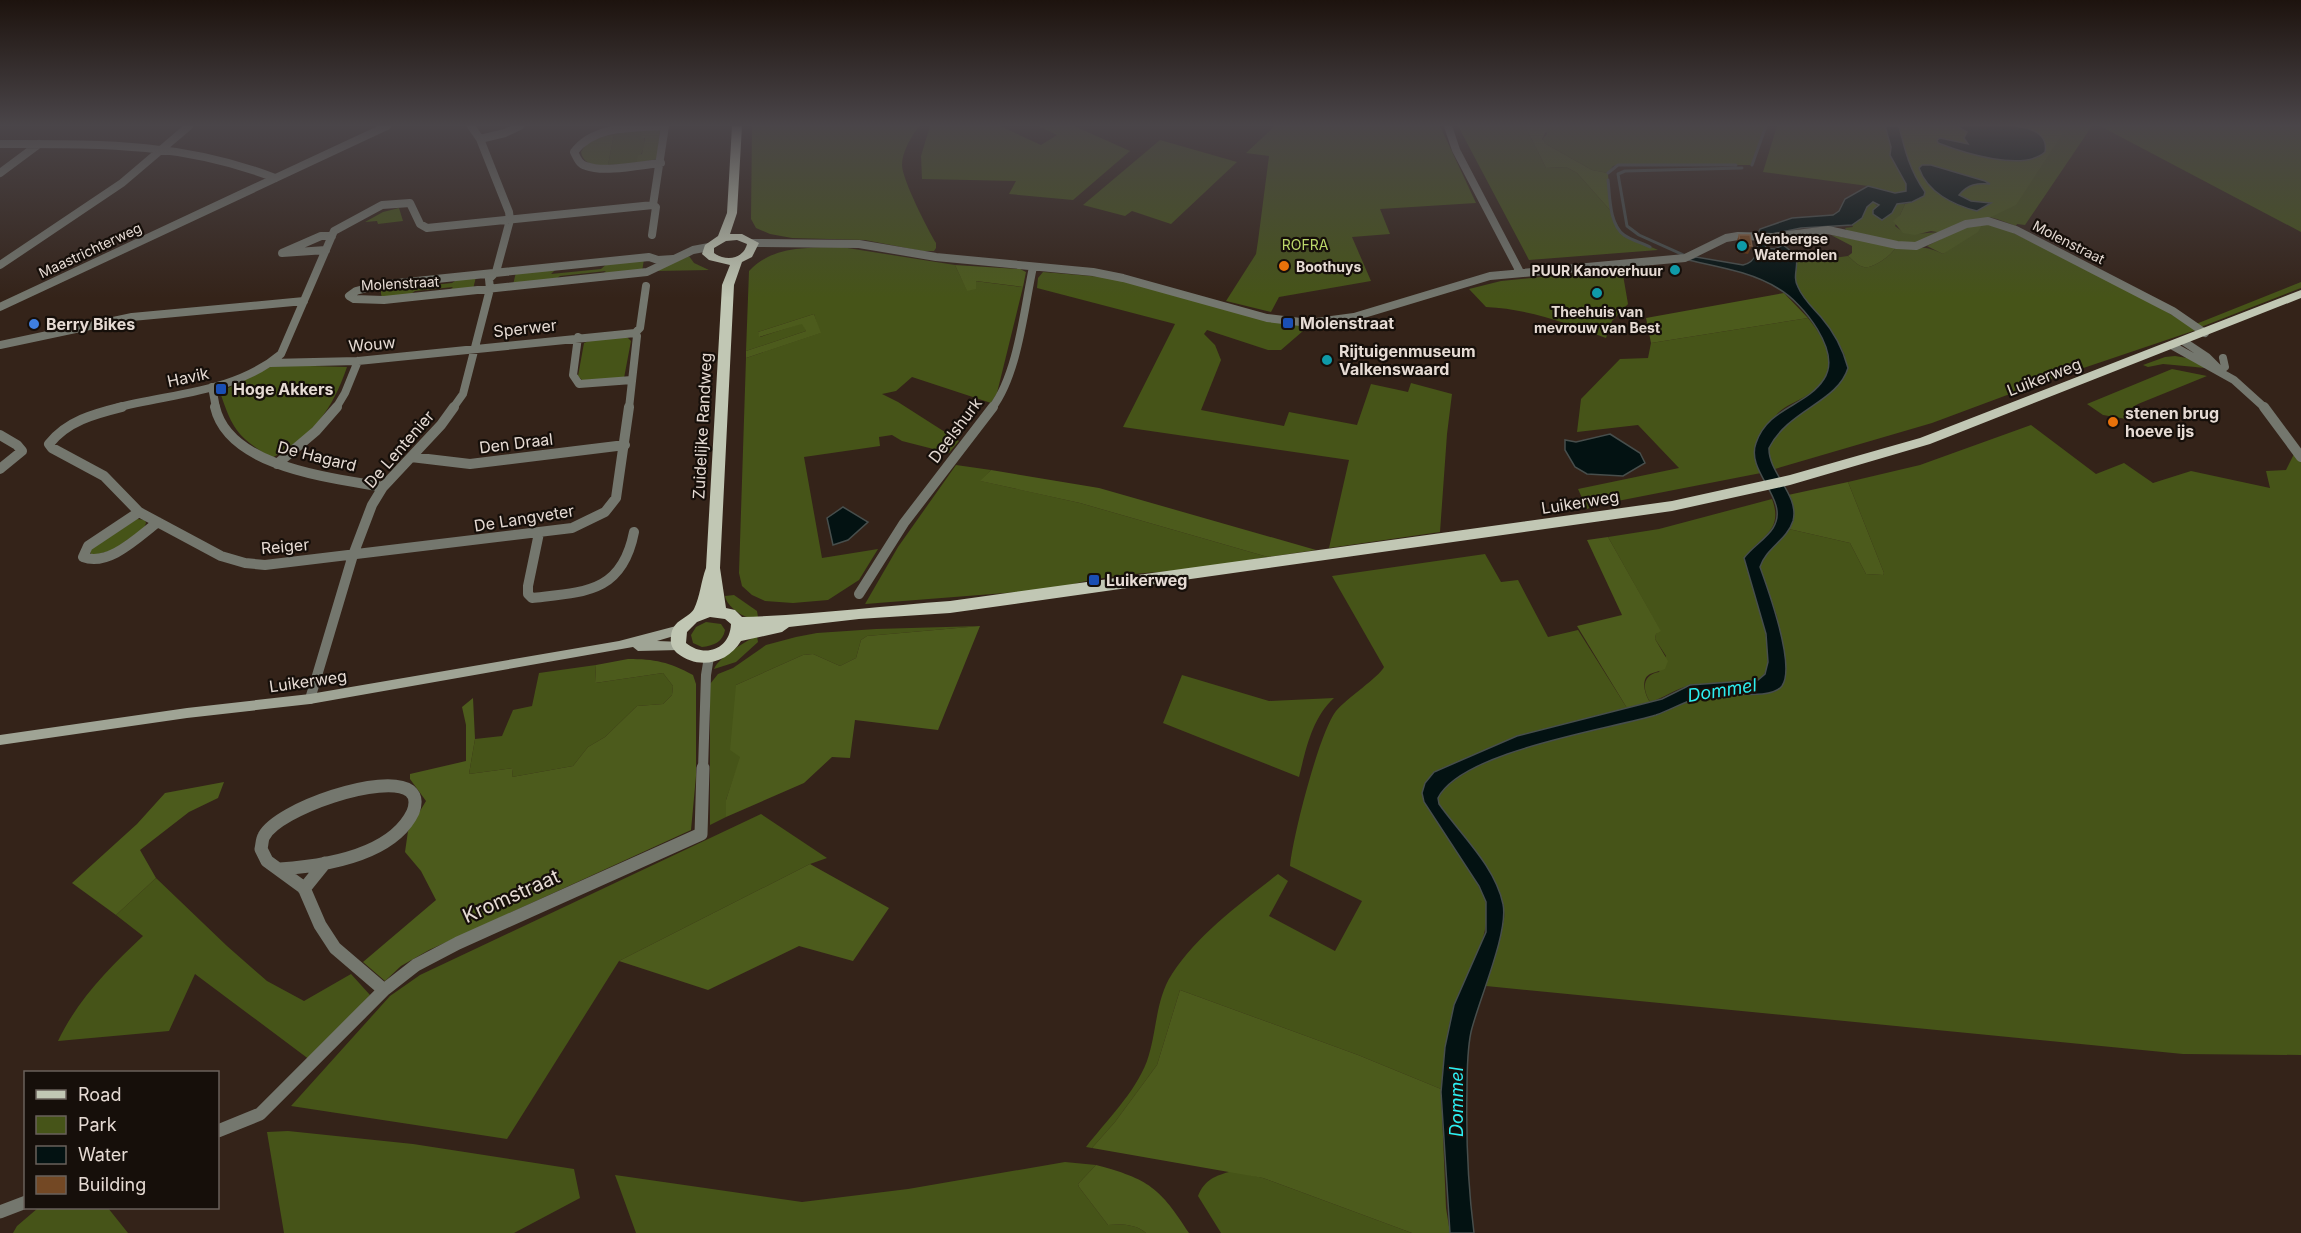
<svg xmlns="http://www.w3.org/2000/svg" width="2301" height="1233" font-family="Inter,sans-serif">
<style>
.green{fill:#465418}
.forest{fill:#4c5b1c;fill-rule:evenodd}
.water{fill:#031212;stroke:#474e4c;stroke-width:1.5}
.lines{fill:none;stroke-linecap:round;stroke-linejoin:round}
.stream{stroke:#474e4c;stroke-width:3}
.street-far2{stroke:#74776e;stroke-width:8}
.street-far1{stroke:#74776e;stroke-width:10}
.street{stroke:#74776e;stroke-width:13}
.secondary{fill:#9fa495;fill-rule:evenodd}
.primary{fill:#c1c7b4;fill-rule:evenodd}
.wall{fill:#65360f}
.building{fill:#734824;stroke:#855f40;stroke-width:1.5}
.culture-dot{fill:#0f9aa8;stroke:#160f0a;stroke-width:2}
.food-dot{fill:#e8710a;stroke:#160f0a;stroke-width:2}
.transit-dot{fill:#1a4fb4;stroke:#160f0a;stroke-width:2}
.shop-dot{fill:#3f7fe0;stroke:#160f0a;stroke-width:2}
.labels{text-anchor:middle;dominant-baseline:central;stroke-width:4.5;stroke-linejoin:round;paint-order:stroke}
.far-poi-label{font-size:14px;font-weight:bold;fill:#e6dbd4;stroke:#160f0a;text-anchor:start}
.far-street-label{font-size:14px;fill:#e6dbd4;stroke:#160f0a}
.far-park-label{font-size:14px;fill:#bbd769;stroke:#160f0a}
.poi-label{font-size:16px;font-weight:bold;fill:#e6dbd4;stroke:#160f0a;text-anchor:start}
.street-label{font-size:16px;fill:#e6dbd4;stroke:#160f0a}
.water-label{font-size:18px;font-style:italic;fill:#2deef1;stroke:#160f0a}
.near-street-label{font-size:20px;fill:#e6dbd4;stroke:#160f0a}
</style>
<rect width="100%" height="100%" fill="#342319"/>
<path class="green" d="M752 126H919C912 136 902 151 902 165 902 179 928 230 936 243V248L934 251H922L865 240 792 238 770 234 756 228 751 219Z
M930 126H1000L1041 145 1057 135 1038 126H1074L1130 151 1073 200 1009 194 1016 181 922 179 921 156Z
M1275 126H1440L1476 203 1380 209 1390 234 1352 237 1371 281 1279 297 1271 312 1226 301 1256 254 1258 241 1269 156 1246 153Z
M1458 126H1525L1546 168 1566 167 1577 173 1610 210 1622 234 1658 250 1529 260Z
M1541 126H1766L1752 165H1618L1613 166 1608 173 1592 170 1546 144 1542 139 1547 134 1544 126Z
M1777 126H2092L2025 225 2017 224 2016 226 1997 219 1868 186 1763 172Z
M2100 126H2301V232Z
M642 130C647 142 643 153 636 163L608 165 614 134Z
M1160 140 1237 162 1171 224 1132 211 1125 216 1083 205Z
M1873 202 1887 215 1892 213 1897 204H1905L1895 226C1911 240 1924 230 1943 233L1910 245 1847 231 1845 228 1853 227 1852 225C1863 220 1863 207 1873 202Z
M399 208 403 221 378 224 377 221 365 222 383 212Z
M1983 223 1999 226 2138 294 2196 330 2042 382 1932 423 1775 469C1771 463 1767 455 1769 447 1774 431 1790 423 1801 412 1817 396 1830 374 1845 356 1834 327 1807 310 1796 283 1792 274 1799 265 1796 255L1819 260 1848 256C1853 260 1858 266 1864 267 1873 269 1892 255 1896 247 1918 249 1923 244 1943 254Z
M841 247 955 265 967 290 975 281 1023 287 997 393 991 403 912 377 896 391 882 394 898 402 959 441 949 453 902 441 892 435 879 437 880 446 804 457 822 558 878 549 859 580 828 600 793 603 765 601 752 595 742 586 739 573 746 358 820 333 814 314 758 332 760 337 803 323 806 331 746 351 749 271C773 245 809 248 841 247Z
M689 256 694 263 709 270 655 271Z
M644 259 642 272 600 276 606 271 560 276 553 281 513 285 516 272 557 268 551 274 601 269 608 263Z
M1622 269 1628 304 1612 321 1606 338C1566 323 1529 309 1486 307L1469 289 1501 281Z
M1043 272 1114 278 1300 325 1303 331 1281 350H1268L1207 330 1204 334 1215 345 1221 360 1201 410 1284 426 1289 412 1357 425 1371 384 1408 392 1411 383 1452 394 1447 434 1440 532 1329 548 1349 460 1123 427 1175 324 1037 288 1038 278Z
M476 277 473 289 449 291 453 287 415 291 408 296 382 297 381 294V291L392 285 419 282 414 287 452 283 458 279Z
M2301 282V288L2201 327 2196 324Z
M1808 318C1830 345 1842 374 1806 396 1798 401 1785 406 1778 413 1772 419 1761 453 1756 464L1761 473 1597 505 1587 509 1578 489 1679 468 1638 425 1577 432 1581 399 1620 359 1648 358 1651 343Z
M627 337 631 341 624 378 584 382 578 376 584 343 591 340Z
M2175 356 2187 358 2206 368 2163 364 2148 367 2143 365 2165 357Z
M274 365 347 367C332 411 313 435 272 458 238 437 233 431 220 392Z
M2172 369 2207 376 2138 404 2130 409 2132 420 2103 415 2087 404Z
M2031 425 2096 474 2124 463 2153 483 2191 471 2270 488 2266 471 2286 470 2294 454 2301 462V1055L2183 1054 1486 986C1492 964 1500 941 1504 919 1509 883 1459 832 1439 804L1438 799C1461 752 1606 729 1655 715 1676 708 1692 696 1715 694 1735 692 1754 695 1774 692L1781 686 1785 678 1777 616 1760 567 1767 553 1789 529 1850 543 1866 574 1883 575 1884 573 1848 482 1920 465Z
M956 465 991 470 981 481 1080 503 1268 557C1242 561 1216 567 1190 569 1145 574 1101 574 1057 589L865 604 898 547Z
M1772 499C1784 531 1761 536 1744 558 1750 579 1785 670 1757 680 1738 687 1713 682 1692 685 1678 687 1664 698 1650 702 1642 689 1642 675 1659 672L1666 656 1655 639 1656 634 1660 630 1608 537 1659 529Z
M137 519 145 520 146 523 144 528 113 550 91 556 90 550Z
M1485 554 1501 582 1518 580 1548 637 1578 630 1627 708 1517 736 1434 772 1424 802C1436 821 1484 887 1486 904 1491 940 1467 971 1455 1003 1446 1030 1444 1061 1441 1089L1358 1055 1180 990 1157 1065 1115 1122 1092 1148 1086 1147C1106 1121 1135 1093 1147 1061 1157 1033 1155 1000 1172 974 1198 934 1241 903 1278 874L1288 881 1269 916 1335 951 1362 901 1290 866C1293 836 1319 733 1336 711 1347 698 1379 677 1384 667L1332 576Z
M734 595 757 611 758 617C754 617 750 618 747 617 739 615 726 604 725 596Z
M706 622 721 624 725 630C723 642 713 646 702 647L693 643 691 635 696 627Z
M980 626 867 636 861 640 856 658 840 666 813 654 803 655 736 685 741 757 726 800V817L710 825V684L718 674 733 668 766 645 796 637 817 633 876 629Z
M757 636 758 642 736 662 714 669C719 657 746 641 757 636Z
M596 665 595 683 663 673 673 686 672 695 663 704 637 706 605 737 588 747 573 766 512 777 513 768 469 774 475 739 502 736 513 710 532 706 539 673Z
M1182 675 1269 701 1334 698C1312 718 1306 749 1299 777L1163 723Z
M761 814 827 858 810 864 619 961 507 1139 291 1106 390 996 420 975Z
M156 878 227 946 267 981 304 1001 351 974 370 995 310 1060 195 974 169 1031 58 1041C78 999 110 967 143 936L116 915Z
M288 1131 413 1144 574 1169 580 1198 514 1233H284L267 1132Z
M1065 1162 1096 1165 1078 1184 1079 1187 1108 1225C1121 1224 1136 1224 1146 1233H636L615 1175 802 1202 908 1189Z
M1232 1171 1263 1178 1412 1233H1221L1198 1196C1205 1179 1215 1176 1232 1171Z
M38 1208H108L128 1233H13L17 1226Z"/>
<path class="forest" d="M1525 126H1544L1547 130 1542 139 1546 144 1592 170 1608 173 1610 210 1577 173 1566 167 1546 168Z
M1899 126H1957L1967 132 1965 139 1968 144 1945 139C1973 151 2015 174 2044 153L2035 131 2027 126H2050L2063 133 2016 205 1987 219 1943 233 1931 231 1915 235 1903 233 1893 221 1900 215 1905 204 1912 202 1916 179 1907 159 1906 150ZM1931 165 1985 181 1989 184C1975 183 1967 185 1959 195L1971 201 1990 202 1972 210 1934 190Z
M642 130H660L657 159 636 163 638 155 642 154 645 138H641Z
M614 134 608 165C597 166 583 165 581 152 587 140 601 137 614 134Z
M1983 223 1978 232 1943 254 1927 246 1967 226Z
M1831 235 1896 247C1892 255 1873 269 1864 267 1858 266 1853 260 1848 256L1852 253V246Z
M955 265 1020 269 1026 272 1023 287 976 281V289L967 291Z
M1784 293 1808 318 1651 343 1646 318Z
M814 314 821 333 746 358V351L806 331 802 324 759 337 758 332Z
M991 470 1099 488 1316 550 1268 557 1080 503 980 481Z
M1848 482 1884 573 1883 575 1866 574 1850 543 1789 529 1794 511 1788 495Z
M1608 537 1661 631 1656 634 1655 639 1668 661 1665 669C1661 671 1654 672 1650 674 1640 679 1645 695 1650 702L1627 708 1577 626 1622 615 1587 540Z
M980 626 938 730 855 720 850 758 832 757 804 783 726 817V800L740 757 730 750 736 685 803 655 813 654 840 666 856 658 861 640 867 636Z
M628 659C655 659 669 662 693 675L696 684V776L691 830 429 950 401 966 385 981 363 962 436 900 421 871 405 852 408 831 426 801 410 779V774L466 761V725L462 707 473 698 475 739 469 774 513 768 512 777 573 766 588 747 605 737 637 706 663 704 672 695 673 686 663 673 595 683 596 665Z
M224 782 218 798 189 812 140 850 156 878 116 915 72 883 137 824 165 793Z
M810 864 889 908 853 961 799 946 708 990 619 961Z
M1180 990 1358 1055 1441 1089 1446 1208 1450 1233H1412L1263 1178 1092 1148 1115 1122 1157 1065Z
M1096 1165C1149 1179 1160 1188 1189 1233H1146C1136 1224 1121 1224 1108 1225L1079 1187 1078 1184Z"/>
<path class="water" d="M1885 126H1899C1905 151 1910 171 1925 192L1924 196 1912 202 1897 204 1892 213 1882 220 1873 214V210L1879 205 1873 202 1867 207 1862 218 1852 225 1801 228 1768 235 1764 241 1766 248 1775 249 1783 245 1796 255C1799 267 1792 276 1798 287 1803 299 1813 308 1821 317 1834 332 1843 349 1848 368 1838 402 1788 410 1769 448 1768 473 1800 495 1793 521 1787 540 1766 548 1760 567 1768 589 1796 666 1782 686 1771 700 1732 692 1715 694 1693 696 1676 708 1656 715 1606 730 1462 751 1438 798L1439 804C1461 835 1495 866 1503 904 1509 932 1478 1002 1471 1032 1467 1051 1467 1072 1467 1091 1466 1139 1468 1186 1474 1233H1450L1441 1092 1445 1047 1454 1005 1486 932V902L1479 886 1424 802 1422 793 1425 783 1434 772 1517 736 1662 699 1690 685 1758 680 1765 674 1768 662 1766 634 1744 558C1752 547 1766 539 1773 528 1791 500 1745 472 1756 443 1768 407 1806 407 1824 379 1842 352 1803 303 1779 289 1752 272 1719 267 1688 260L1696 257 1743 265C1757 262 1759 248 1757 235L1760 229 1792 218 1833 215 1839 211 1845 199 1868 186 1895 193 1906 191V184L1890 155 1891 147Z
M1957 126C1978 126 2052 116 2045 152 2023 172 1964 153 1938 143L1937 140 1940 138 1968 144 1964 138 1967 132Z
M1922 165H1931L1985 181 1990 184C1977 183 1968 184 1959 195L1971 201 1991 203 1977 211C1953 205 1927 192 1919 168Z
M1610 434 1640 453 1645 463 1623 476 1587 474 1575 467 1565 450V440L1576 442Z
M843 507 868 522 848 540 833 545 827 518Z"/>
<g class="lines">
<path class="stream" d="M1752 165 1766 126
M1608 173 1618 165H1736
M1608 180C1610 196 1609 224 1624 235 1631 240 1642 243 1650 247
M1686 256 1639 235 1627 226 1618 174 1625 171 1742 168"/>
<path class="street-far2" d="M471 126 480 139 509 212 510 220 496 272
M1448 126 1456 150 1520 272
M480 139 505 133 520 126
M0 144C98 144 182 142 275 178
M661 163C641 165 604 173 586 166 579 164 577 158 574 152 594 125 633 128 664 126
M0 173 39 144
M652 235 656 207 653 205 665 126
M753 243 859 244 936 257 1093 272 1123 278 1267 318 1309 323 1354 317 1490 276 1685 258 1726 238 1738 236 1773 237 1828 230 1897 245 1916 246 1966 224 1988 221 2016 230 2173 311 2205 333
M326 250 282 253 321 236H332
M673 259 658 260 649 257 378 285 356 291 349 296 354 299 384 300 647 272 693 250 709 247
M0 265 122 183 189 126
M0 307 387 126
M578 337 573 375 579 384 632 380
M2183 341 2207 357 2217 367
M0 345 132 317 304 301
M2173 346 2234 380 2265 408
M270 363 358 361 635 333
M2218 370 2225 367 2223 358
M212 387 216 408
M116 408C172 393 235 393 281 354L334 231 382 205 410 203 420 224 427 228 653 205
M336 408 345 393 358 361
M453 408 463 394 490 289 489 279 496 272
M629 408 637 336 635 333 640 328 646 286
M992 408C1018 374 1024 309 1033 267"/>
<path class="street-far1" d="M122 407C94 414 67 421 49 444L52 448 104 476 139 512 221 556 245 563 265 565 572 528 605 512 616 498 629 407
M215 407C229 468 333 478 383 487
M2264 407 2301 457
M0 435 17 445 22 451 0 469
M411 457 470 464 625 445
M277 464 316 431 337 407
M139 512 88 546 83 557C109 567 138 537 158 522
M539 533 528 586V594L532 598C585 592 622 593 634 532
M859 594 904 523 993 407
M310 699 353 555 372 505 383 487 441 425 454 407
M703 770 706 675 709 657"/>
<path class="street" d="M280 869C322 866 392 856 413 812 416 804 416 796 410 791 385 772 278 809 264 836 262 839 262 845 261 849L267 861 304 888 320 925 335 948 384 990
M304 889 325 863
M218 1131 260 1114 384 990 416 965 458 943 701 834 703 768
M0 1212 26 1202"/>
<path class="secondary" d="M680 625 684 627 686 630 684 633 657 641 683 642 685 645 683 648 679 650 638 651 633 647 310 704 187 718 0 745V735L187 708 310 694 619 641Z"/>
<path class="primary" d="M732 126H742L737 213 730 234H742L759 243 752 257 742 262 734 285 720 568 726 608 735 610 742 617C812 615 881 606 950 601L1672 501 1790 475 1920 438 2301 290V298L1930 444 1790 485 1672 511 950 613 859 619 789 627 782 632 741 641C727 664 698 670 677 653 672 648 670 644 671 636 673 619 688 619 694 609 700 597 701 581 706 568L722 285 730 265 709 260 702 254 705 245 718 236 727 213ZM737 240 747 244C743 260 725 261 714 253V248L726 241ZM710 617 725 619 731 624C730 650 704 658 686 643L687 632 697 622Z"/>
</g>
<path class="wall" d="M1739 235 1752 246 1748 254 1737 252 1736 243Z"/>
<path class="building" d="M1739 235H1750L1752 246 1740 244Z"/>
<linearGradient id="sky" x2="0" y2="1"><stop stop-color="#1d130e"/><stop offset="0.42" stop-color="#4a4549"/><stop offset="1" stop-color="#4a4549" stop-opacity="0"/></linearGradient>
<rect width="2301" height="298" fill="url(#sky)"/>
<g class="culture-dot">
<circle cx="1742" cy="246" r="6"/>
<circle cx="1675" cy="270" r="6"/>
<circle cx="1597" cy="293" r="6"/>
<circle cx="1327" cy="360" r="6"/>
</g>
<g class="food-dot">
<circle cx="1284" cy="266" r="6"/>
<circle cx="2113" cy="422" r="6"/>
</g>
<g class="transit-dot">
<rect x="1282" y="317" width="12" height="12" rx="3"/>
<rect x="215" y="383" width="12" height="12" rx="3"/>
<rect x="1088" y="574" width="12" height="12" rx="3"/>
</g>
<circle class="shop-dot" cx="34" cy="324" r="6"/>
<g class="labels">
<g class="far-poi-label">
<text x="1754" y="238">Venbergse<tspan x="1754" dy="16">Watermolen</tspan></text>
<text x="1296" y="266">Boothuys</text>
<text x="1663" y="270" text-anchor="end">PUUR Kanoverhuur</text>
<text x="1597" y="311" text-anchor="middle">Theehuis van<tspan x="1597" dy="16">mevrouw van Best</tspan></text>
</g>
<g class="far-street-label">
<text transform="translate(2069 242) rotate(27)">Molenstraat</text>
<text transform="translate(90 250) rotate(-25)">Maastrichterweg</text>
<text transform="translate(400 283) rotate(-3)">Molenstraat</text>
</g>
<g class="far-park-label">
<text x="1305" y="244">ROFRA</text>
</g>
<g class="poi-label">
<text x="1300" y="323">Molenstraat</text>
<text x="46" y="324">Berry Bikes</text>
<text x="1339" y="351">Rijtuigenmuseum<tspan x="1339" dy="18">Valkenswaard</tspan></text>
<text x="233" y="389">Hoge Akkers</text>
<text x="2125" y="413">stenen brug<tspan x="2125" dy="18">hoeve ijs</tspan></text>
<text x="1106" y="580">Luikerweg</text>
</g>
<g class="street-label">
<text transform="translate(525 328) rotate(-6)">Sperwer</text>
<text transform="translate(372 344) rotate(-5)">Wouw</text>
<text transform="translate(188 377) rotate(-12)">Havik</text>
<text transform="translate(2044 377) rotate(-21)">Luikerweg</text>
<text transform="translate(702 426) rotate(-87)">Zuidelijke Randweg</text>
<text transform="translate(955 430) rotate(-53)">Deelshurk</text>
<text transform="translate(516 443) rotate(-7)">Den Draal</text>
<text transform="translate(399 449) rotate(-49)">De Lentenier</text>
<text transform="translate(317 456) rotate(14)">De Hagard</text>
<text transform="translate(1580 502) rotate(-9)">Luikerweg</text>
<text transform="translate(524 518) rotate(-9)">De Langveter</text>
<text transform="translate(285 546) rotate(-5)">Reiger</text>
<text transform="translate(308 681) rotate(-8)">Luikerweg</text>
</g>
<g class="water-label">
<text transform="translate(1722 690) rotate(-9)">Dommel</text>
<text transform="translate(1456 1102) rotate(-90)">Dommel</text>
</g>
<g class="near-street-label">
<text transform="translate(511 896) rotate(-24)">Kromstraat</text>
</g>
</g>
<rect x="24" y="1071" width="195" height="138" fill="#160f0a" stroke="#69615b" stroke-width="1.5"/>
<rect x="36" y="1090" width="30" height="9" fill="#c1c7b4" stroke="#69615b" stroke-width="1.5"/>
<text x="78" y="1101" font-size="18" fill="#e6dbd4">Road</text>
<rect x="36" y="1116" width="30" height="18" fill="#465418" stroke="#69615b" stroke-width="1.5"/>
<text x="78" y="1131" font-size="18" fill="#e6dbd4">Park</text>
<rect x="36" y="1146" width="30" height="18" fill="#031212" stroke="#69615b" stroke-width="1.5"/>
<text x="78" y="1161" font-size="18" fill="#e6dbd4">Water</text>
<rect x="36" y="1176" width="30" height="18" fill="#734824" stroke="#69615b" stroke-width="1.5"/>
<text x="78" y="1191" font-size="18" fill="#e6dbd4">Building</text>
</svg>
